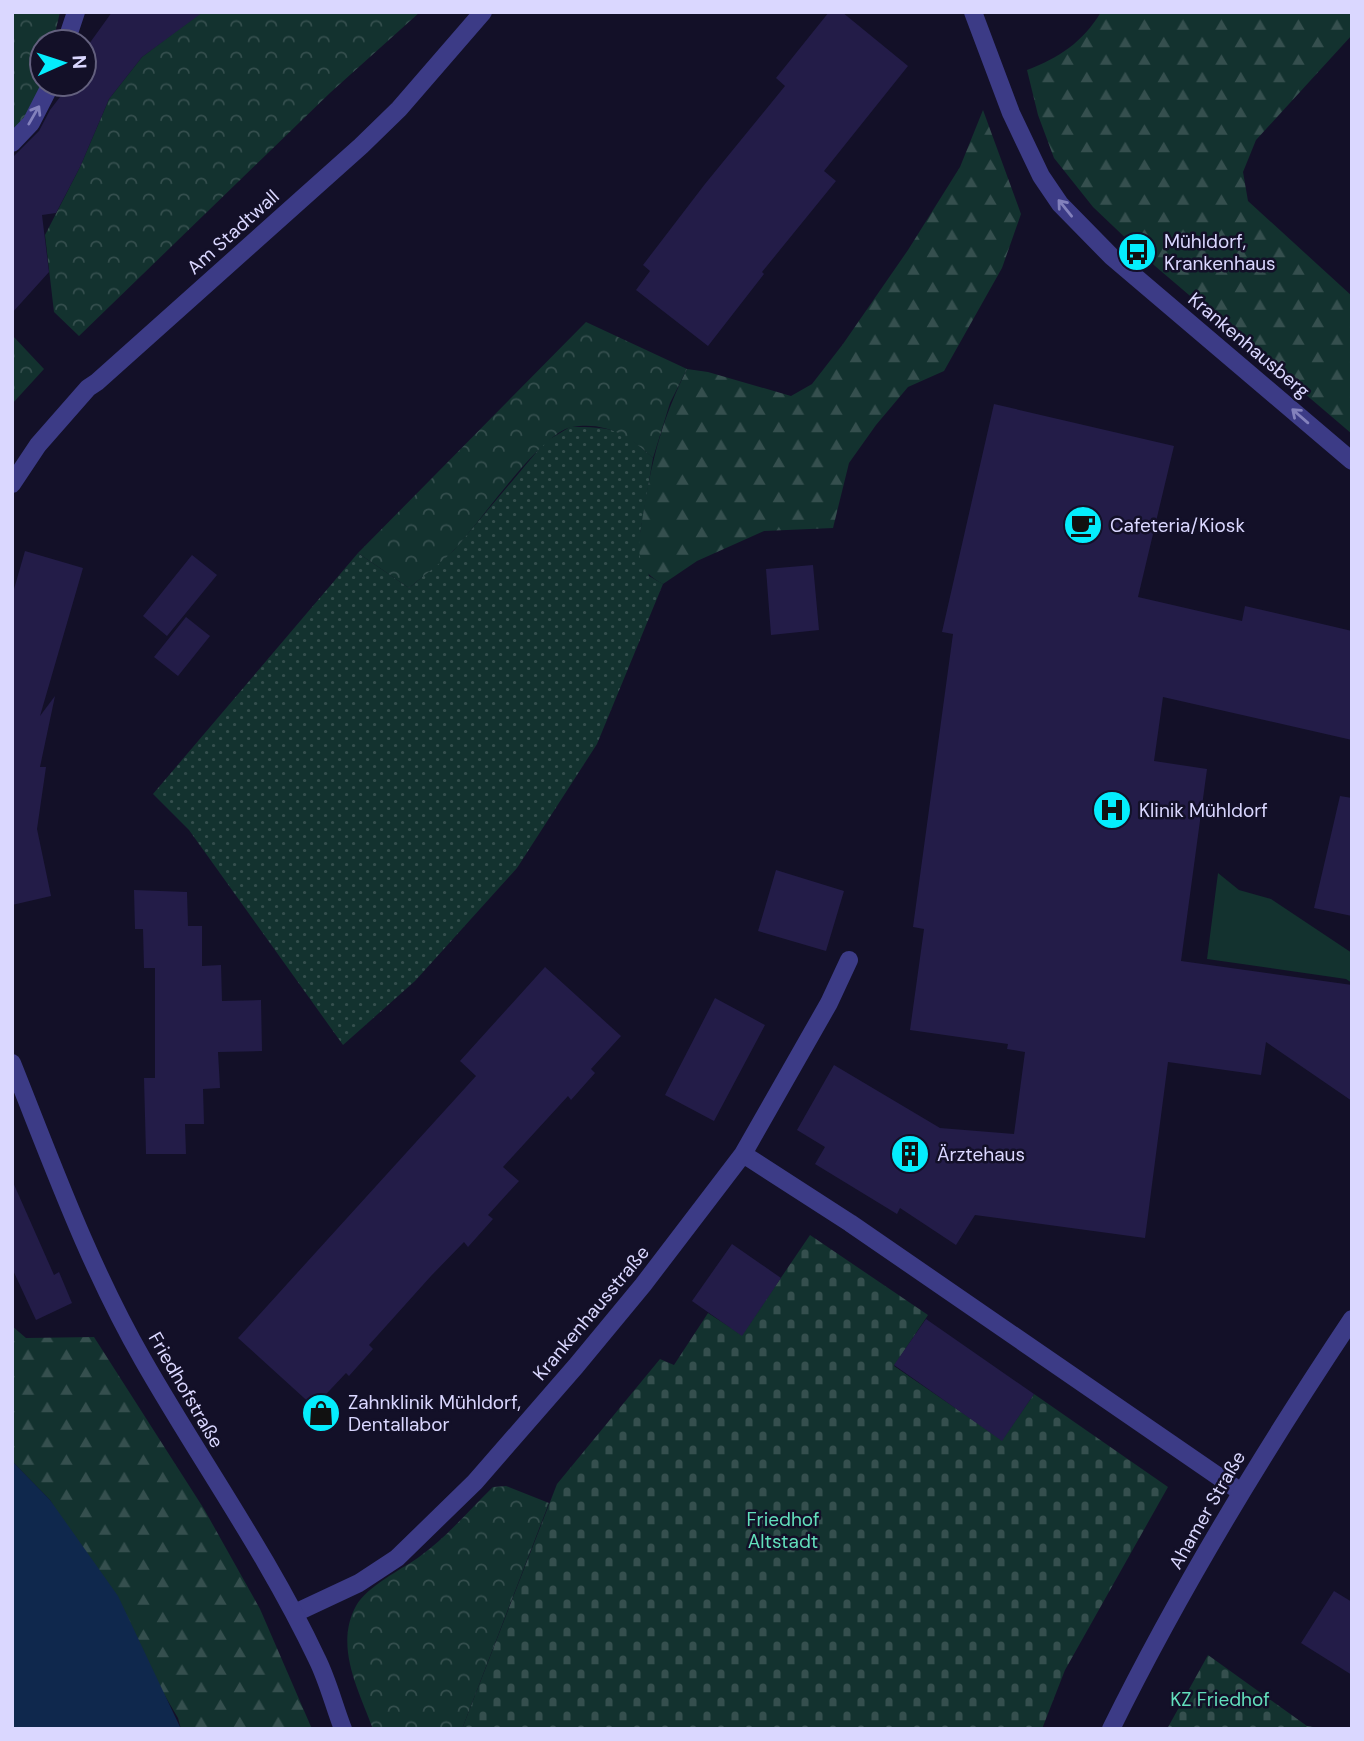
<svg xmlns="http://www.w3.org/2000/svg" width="1364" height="1741" font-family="'DM Sans',sans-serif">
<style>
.grass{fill:url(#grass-dots)}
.forest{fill:url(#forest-firs)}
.cemetery{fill:url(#cemetery-stones)}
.park{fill:url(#park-crowns)}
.garden{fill:#13322f}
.water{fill:#0f284d}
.building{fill:#231c48}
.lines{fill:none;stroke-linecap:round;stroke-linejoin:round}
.minor{stroke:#3c3b86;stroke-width:18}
.tertiary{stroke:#3c3b86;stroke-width:18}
.oneway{stroke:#8381bc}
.labels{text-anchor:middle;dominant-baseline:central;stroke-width:5;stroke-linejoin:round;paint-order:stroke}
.street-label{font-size:19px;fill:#dad7ff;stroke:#131028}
.poi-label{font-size:19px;fill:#dad7ff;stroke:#131028;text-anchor:start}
.park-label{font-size:19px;fill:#62dfbc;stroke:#131028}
</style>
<defs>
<pattern id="grass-dots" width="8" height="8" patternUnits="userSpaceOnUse" patternTransform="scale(1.75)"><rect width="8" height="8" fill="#13322f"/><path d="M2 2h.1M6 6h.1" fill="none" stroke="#354f4e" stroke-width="1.8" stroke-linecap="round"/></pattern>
<pattern id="forest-firs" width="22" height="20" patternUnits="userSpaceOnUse" patternTransform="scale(1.75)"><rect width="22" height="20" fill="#13322f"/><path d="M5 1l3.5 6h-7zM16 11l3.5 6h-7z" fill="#354f4e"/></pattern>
<pattern id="cemetery-stones" width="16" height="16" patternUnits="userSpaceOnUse" patternTransform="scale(1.75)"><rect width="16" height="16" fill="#13322f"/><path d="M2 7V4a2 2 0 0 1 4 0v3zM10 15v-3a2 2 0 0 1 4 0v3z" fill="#354f4e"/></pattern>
<pattern id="park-crowns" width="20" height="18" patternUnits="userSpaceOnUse" patternTransform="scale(1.75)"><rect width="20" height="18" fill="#13322f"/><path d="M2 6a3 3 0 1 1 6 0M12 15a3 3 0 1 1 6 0" fill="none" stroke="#354f4e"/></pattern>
</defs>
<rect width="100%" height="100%" fill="#131028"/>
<path class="grass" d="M570 427C613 427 621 428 653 458L640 534 649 576 663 584 597 744 517 868 415 981 343 1045 189 830 153 794 358 553 409 588 454 550 545 442Z"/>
<path class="forest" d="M1101 12H1352V35L1256 140 1243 172 1248 201 1352 296V434L1155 266 1093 207 1054 158 1038 115 1027 70C1059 58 1083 42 1101 12Z
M983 110 1021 214 1002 268 944 371 908 387 876 425 849 463 833 528 764 531 697 561 663 584C652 578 642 571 640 557 637 541 642 524 644 508 653 456 663 417 687 369L708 372 791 396 812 384 843 344 908 250 960 167Z
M12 1326 26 1338 94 1337 204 1509 260 1609 312 1729H181L178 1718 50 1500 12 1461Z"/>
<path class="cemetery" d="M810 1235 928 1315 894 1366 1002 1440 1034 1394 1168 1487 1065 1670 1042 1729H462L557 1484 660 1359 674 1365 708 1313 742 1335Z
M1208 1655 1307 1726 1327 1729H1167Z"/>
<path class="park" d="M12 12H60L53 42H42C42 81 44 102 12 131Z
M201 12H420L331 92 79 336 54 312 45 235 80 167 109 99 142 57Z
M586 322 687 369 670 403 653 458C630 436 605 421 572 427 541 432 479 524 454 550 440 564 424 575 409 588L358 553Z
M12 335 44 369 12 404Z
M506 1486 549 1503 462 1729H373C359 1691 334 1646 356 1606 367 1586 401 1570 419 1557 446 1538 469 1510 493 1487Z"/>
<path class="garden" d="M1218 873 1239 890 1271 899 1352 953V983L1346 979 1207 959Z"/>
<path class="water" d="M12 1461 50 1500 118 1596 181 1729H12Z"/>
<path class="building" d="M112 12H203L142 57 109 99 80 167 56 213 42 215 49 272 12 313V158L39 131 50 110 70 84H84V51Z
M829 12H842L908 66 824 171 836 181 762 272 764 274 708 346 636 290 650 271 643 265 705 184 785 86 776 78Z
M994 404 1174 446 1138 597 1242 621 1245 606 1352 631V740L1163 697 1154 761 1207 769 1181 961 1352 985V1101L1266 1042 1261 1075 1168 1062 1145 1238 975 1215 956 1245 900 1208 897 1214 815 1164 825 1147 797 1130 834 1065 940 1128 1014 1134 1025 1052 1007 1049 1008 1044 910 1030 924 929 913 927 953 634 942 632Z
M25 551 83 568 40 716 55 696 40 767H46L37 829 51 896 12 905V596Z
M192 555 217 575 167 636 143 616Z
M813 565 819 630 771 635 766 569Z
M186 617 210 636 178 676 154 657Z
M1340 796 1352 798V916L1314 908Z
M776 870 844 891 826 951 758 931Z
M134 890 187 892 188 926H202V966L221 965 222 1001 261 1000 262 1051 218 1052 220 1088 203 1089 204 1124H185L186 1154H146L144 1078H155V968H144L143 929H135Z
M545 967 621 1036 591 1069 595 1073 571 1100 568 1096 503 1167 519 1181 488 1215 493 1219 468 1247 464 1242 431 1276 369 1345 373 1349 349 1376 346 1373 314 1407 238 1338 476 1076 460 1061Z
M715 998 765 1025 714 1121 665 1095Z
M12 1180 54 1275 59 1272 72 1303 36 1320 12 1268Z
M732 1244 781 1278 742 1336 692 1301Z
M926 1319 1034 1394 1002 1441 894 1365Z
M1334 1591 1352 1602V1675L1301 1643Z"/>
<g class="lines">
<path class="minor" d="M973 12 1011 113 1041 176 1060 204 1112 257 1352 461
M66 42 76 12
M12 143 31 123 51 84
M12 484 38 445 88 388 97 382 361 146 399 109 483 12
M743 1154 850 1223 1241 1492
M295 1613 359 1583 397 1558 475 1482 576 1366 643 1285 743 1154 829 1003 849 960"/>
<path class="tertiary" d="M12 1063C52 1163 89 1266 143 1360 200 1460 268 1555 317 1659 328 1681 334 1706 343 1729
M1111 1729C1181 1587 1264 1451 1352 1319"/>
</g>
<defs><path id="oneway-shaft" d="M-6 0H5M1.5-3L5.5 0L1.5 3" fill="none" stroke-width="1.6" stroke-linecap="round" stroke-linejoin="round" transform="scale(1.75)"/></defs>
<g class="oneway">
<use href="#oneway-shaft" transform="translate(34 115) rotate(-60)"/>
<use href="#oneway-shaft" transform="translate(1065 208) rotate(-129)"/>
<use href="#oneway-shaft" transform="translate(1300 416) rotate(-139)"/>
</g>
<defs>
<symbol id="bus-disc" viewBox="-11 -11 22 22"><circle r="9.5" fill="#04edfd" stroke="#131028"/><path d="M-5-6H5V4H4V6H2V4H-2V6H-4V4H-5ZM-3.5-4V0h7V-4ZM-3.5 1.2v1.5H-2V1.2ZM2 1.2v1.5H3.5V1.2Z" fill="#111"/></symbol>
<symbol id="cafe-disc" viewBox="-11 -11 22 22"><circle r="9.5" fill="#04edfd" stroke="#131028"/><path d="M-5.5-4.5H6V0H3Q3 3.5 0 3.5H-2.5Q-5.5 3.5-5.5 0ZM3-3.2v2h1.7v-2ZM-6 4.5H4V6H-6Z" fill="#111"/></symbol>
<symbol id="hospital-disc" viewBox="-11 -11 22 22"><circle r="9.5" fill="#04edfd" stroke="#131028"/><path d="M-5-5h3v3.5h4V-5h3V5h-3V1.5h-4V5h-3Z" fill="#111"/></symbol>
<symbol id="building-disc" viewBox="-11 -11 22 22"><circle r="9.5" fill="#04edfd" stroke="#131028"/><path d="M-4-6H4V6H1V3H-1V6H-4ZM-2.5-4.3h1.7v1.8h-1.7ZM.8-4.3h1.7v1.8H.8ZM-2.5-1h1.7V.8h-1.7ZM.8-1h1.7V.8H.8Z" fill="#111"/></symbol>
<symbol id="shop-disc" viewBox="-11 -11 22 22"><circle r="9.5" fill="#04edfd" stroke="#131028"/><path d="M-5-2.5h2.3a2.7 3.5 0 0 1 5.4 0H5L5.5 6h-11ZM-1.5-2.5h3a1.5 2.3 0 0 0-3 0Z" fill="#111"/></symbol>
</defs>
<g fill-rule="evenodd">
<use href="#bus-disc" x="1115" y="230" width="44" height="44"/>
<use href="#cafe-disc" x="1061" y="503" width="44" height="44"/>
<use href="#hospital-disc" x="1090" y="788" width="44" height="44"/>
<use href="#building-disc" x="888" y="1132" width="44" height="44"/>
<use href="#shop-disc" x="299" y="1391" width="44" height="44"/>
</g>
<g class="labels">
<g class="street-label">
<text transform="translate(233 232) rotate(-42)">Am Stadtwall</text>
<text transform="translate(1249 345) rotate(40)">Krankenhausberg</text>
<text transform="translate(591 1313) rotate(-50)">Krankenhausstraße</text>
<text transform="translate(186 1390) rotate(60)">Friedhofstraße</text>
<text transform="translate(1207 1510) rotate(-60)">Ahamer Straße</text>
</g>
<g class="poi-label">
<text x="1164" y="241">Mühldorf,<tspan x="1164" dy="22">Krankenhaus</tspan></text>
<text x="1110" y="525">Cafeteria/Kiosk</text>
<text x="1139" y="810">Klinik Mühldorf</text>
<text x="937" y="1154">Ärztehaus</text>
<text x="348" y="1402">Zahnklinik Mühldorf,<tspan x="348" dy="22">Dentallabor</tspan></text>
</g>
<g class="park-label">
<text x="783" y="1519">Friedhof<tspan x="783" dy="22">Altstadt</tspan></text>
<text x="1220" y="1699">KZ Friedhof</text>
</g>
</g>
<rect width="1364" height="1741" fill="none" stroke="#dad7ff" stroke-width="28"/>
<g transform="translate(63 63) rotate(87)"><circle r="33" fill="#131028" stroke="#63607e" stroke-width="2"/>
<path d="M0-5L12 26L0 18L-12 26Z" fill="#04edfd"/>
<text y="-10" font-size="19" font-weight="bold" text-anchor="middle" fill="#dad7ff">N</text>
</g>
</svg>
